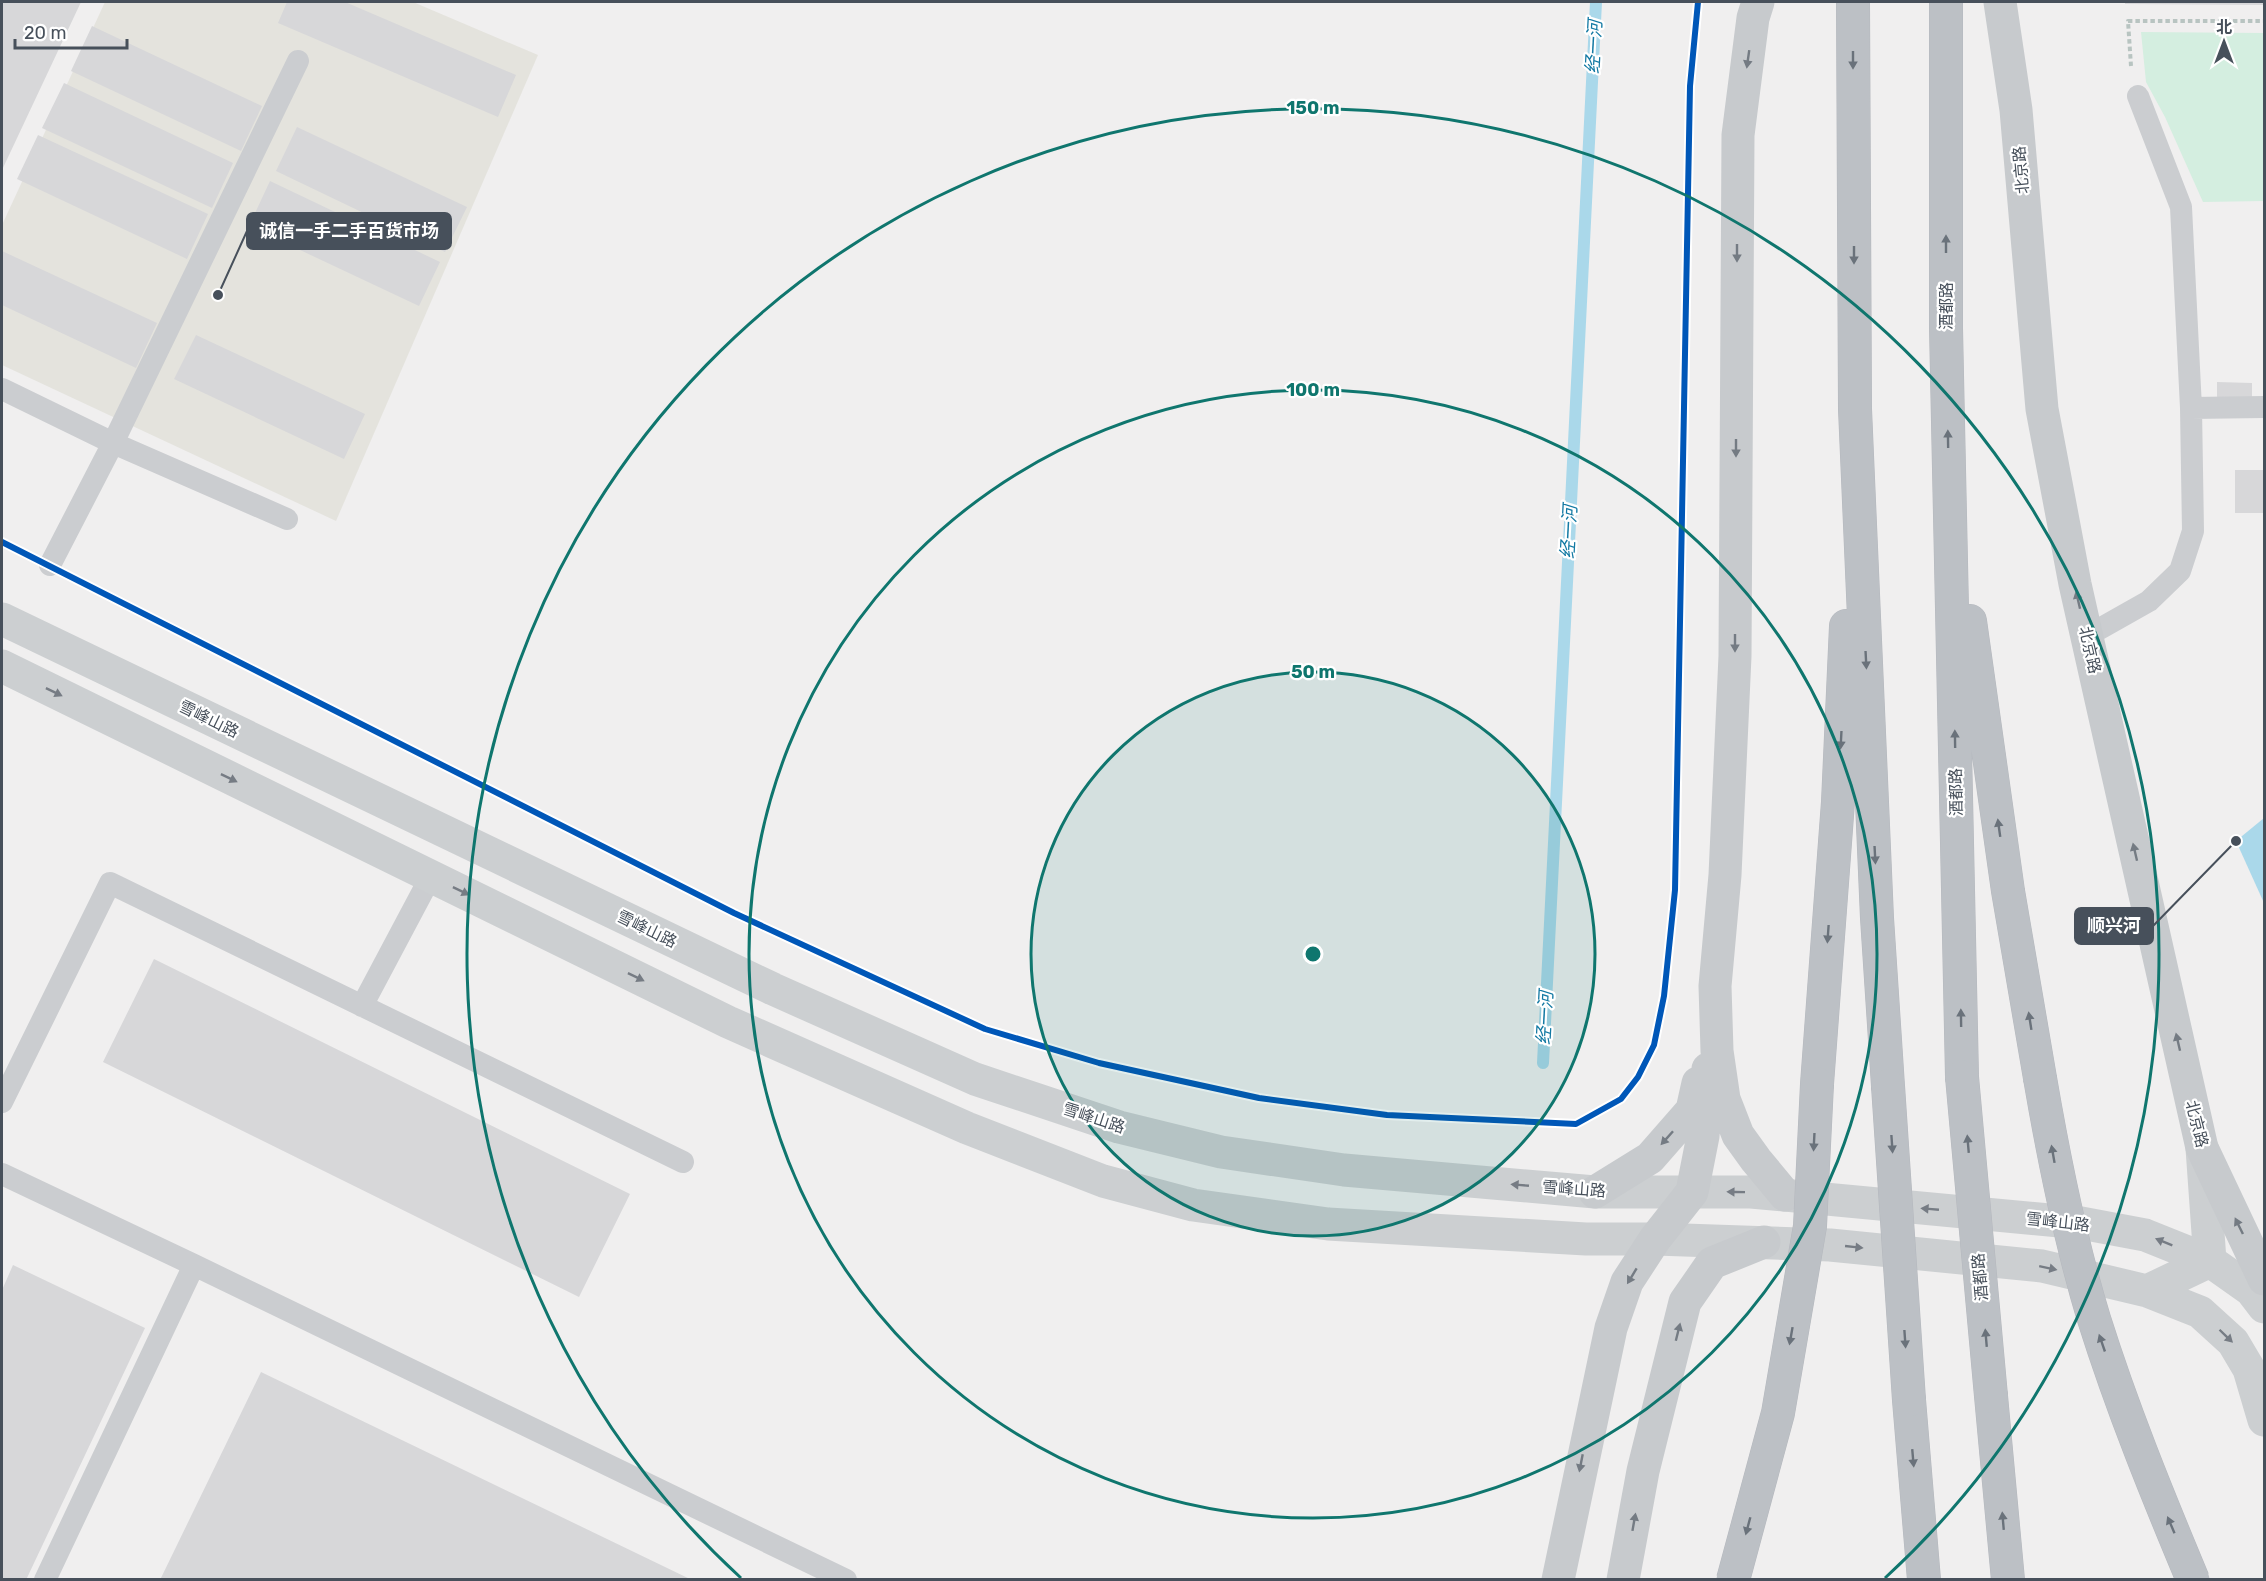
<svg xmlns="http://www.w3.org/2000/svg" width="2266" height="1581" font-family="Rubik,'Noto Sans SC',sans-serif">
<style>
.commercial{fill:#e4e3dd}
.green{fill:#d4eee0}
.water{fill:#aad8ea}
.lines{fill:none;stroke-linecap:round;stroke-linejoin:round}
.stream{stroke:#aad8ea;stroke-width:12}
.building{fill:#d7d7d9}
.highway-casing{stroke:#b5b8be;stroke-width:34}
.path{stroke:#b8c4c1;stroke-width:4;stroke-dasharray:4.5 3;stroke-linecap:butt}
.lane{stroke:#cbcdd0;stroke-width:22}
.secondary{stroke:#cccfd1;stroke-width:33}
.primary{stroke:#c7cacd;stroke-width:33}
.highway{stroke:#bcc0c5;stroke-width:33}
.highway-bridge-casing{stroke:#b5b8be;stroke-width:34;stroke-linecap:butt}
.highway-bridge{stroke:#bcc0c5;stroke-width:33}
.cycleway-casing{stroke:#fff;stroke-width:10}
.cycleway{stroke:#0057b8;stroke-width:6}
.oneway{fill:#747b83}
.oneway2{fill:#6a727b}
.oneway3{fill:#767c84}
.ring{fill:none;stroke:#0f766e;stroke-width:3}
.labels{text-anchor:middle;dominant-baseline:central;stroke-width:4.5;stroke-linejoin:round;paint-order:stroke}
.street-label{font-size:16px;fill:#47505b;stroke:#fff}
.water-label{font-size:18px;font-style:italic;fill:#1279a3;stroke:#fff}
.centre{fill:#0f766e;stroke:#fff;stroke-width:3}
.ring-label{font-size:18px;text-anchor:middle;font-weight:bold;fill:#0f766e;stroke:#fff;stroke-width:4.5;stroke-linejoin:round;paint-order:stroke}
.leader{fill:none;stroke:#47505b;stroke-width:2}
.callout-dot{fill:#47505b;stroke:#fff;stroke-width:2}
.callout{fill:#47505b;stroke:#47505b;stroke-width:2}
.callout-label{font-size:18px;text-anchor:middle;font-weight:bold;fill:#fff}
</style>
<rect width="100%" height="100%" fill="#f0efef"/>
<path class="commercial" d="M105 2H413L538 55 336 521 2 365V225Z"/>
<path class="green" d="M2141 32 2264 33V201L2203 202 2165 117 2146 82Z"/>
<path class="water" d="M2264 818V903L2236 841Z"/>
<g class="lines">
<path class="stream" d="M1543 1063 1596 2"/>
</g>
<path class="building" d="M2 2H81L2 170Z
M287 2H345L516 75 498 117 278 23Z
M2125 2H2264V5L2125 4Z
M92 26 262 106 241 151 71 71Z
M64 83 233 163 212 208 42 128Z
M297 127 467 207 445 252 276 171Z
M38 135 208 214 187 259 17 179Z
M270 181 440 262 419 306 249 226Z
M2 251 157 323 136 368 2 305Z
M196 335 365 414 344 459 174 379Z
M2217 382 2252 383V400H2217Z
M2235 470H2264V513H2235Z
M154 959 630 1194 579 1297 103 1062Z
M13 1265 145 1328 26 1580H2V1290Z
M261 1372 692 1580H160Z"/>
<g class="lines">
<defs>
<path id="highway" d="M1853 2 1855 409 1877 918 1888 1086
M1946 2V328L1962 1077
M1970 621 2008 891 2040 1078
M1817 1084 1838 802 1846 626
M1991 1396 2008 1580
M1909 1400 1924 1580"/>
</defs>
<use href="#highway" class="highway-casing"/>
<path class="path" d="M2131 66 2128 21H2264"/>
<path class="lane" d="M2138 96 2181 207 2191 408
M2 389 113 443 287 519
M50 565 113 443 298 61
M2087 636 2149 601 2180 571 2193 531 2191 408 2264 407
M362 1006 431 876
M2 1102 110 883 683 1162
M2 1174 194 1265 846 1580
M45 1580 194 1265"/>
<path class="secondary" d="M2 619 773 989 975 1079 1119 1127 1221 1152 1344 1170 1595 1192H1751L2081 1223 2145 1235 2210 1261 2251 1290 2264 1307
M2 666 728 1022 967 1128 1103 1181 1193 1205 1328 1224 1586 1239H1655L1830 1245 2042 1266 2147 1291 2200 1312 2233 1342 2249 1369 2264 1420
M2147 1291 2210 1261 2202 1148"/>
<path class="primary" d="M1758 2 1753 18 1738 135 1735 656 1725 875 1715 986 1717 1051 1724 1099 1738 1135 1756 1160 1785 1195
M2000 2 2016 110 2042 409 2075 584 2202 1148 2264 1279
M1595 1192 1650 1158 1692 1110 1698 1083
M1558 1580 1611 1328 1627 1282 1655 1239 1692 1192 1703 1136 1708 1069
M1623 1580 1643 1471 1685 1302 1712 1263 1764 1242"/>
<use href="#highway" class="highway"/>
<defs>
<path id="highway-bridge" d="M1962 1077 1991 1396
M2040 1078C2054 1160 2070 1240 2094 1319 2122 1408 2157 1494 2193 1580
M1888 1086 1909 1400
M1733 1580 1778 1413 1810 1226 1817 1084"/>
</defs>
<use href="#highway-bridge" class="highway-bridge-casing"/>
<use href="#highway-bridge" class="highway-bridge"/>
<defs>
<path id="cycleway" d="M2 542 734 913 985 1029 1099 1063 1259 1098 1387 1115 1576 1124 1621 1099 1638 1077 1654 1045 1664 996 1675 890 1690 86 1698 2"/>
</defs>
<use href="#cycleway" class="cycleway-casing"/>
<use href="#cycleway" class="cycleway"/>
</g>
<defs><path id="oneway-solid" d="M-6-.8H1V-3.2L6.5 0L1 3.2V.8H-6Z" transform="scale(1.5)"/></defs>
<g class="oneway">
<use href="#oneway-solid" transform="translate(1748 59) rotate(98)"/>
<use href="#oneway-solid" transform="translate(1737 253) rotate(90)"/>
<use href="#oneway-solid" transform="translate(1736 448) rotate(90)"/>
<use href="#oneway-solid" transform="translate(2078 600) rotate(-103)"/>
<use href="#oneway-solid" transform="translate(1735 643) rotate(90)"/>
<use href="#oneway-solid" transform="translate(2135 852) rotate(-103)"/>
<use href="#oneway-solid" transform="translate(2178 1042) rotate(-103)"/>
<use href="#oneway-solid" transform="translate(1667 1138) rotate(132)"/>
<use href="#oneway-solid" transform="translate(2239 1226) rotate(-116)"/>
<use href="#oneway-solid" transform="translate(1632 1276) rotate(121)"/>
<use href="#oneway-solid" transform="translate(1678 1332) rotate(-76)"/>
<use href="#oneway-solid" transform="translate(1581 1463) rotate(101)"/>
<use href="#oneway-solid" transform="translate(1634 1522) rotate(-80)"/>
</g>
<g class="oneway2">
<use href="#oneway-solid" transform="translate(1853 60) rotate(90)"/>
<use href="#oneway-solid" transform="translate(1946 244) rotate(-90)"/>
<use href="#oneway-solid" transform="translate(1854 255) rotate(90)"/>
<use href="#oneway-solid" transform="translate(1948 439) rotate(-91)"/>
<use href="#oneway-solid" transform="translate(1866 660) rotate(87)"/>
<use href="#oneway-solid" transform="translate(1955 739) rotate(-91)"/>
<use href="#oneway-solid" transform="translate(1841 740) rotate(93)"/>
<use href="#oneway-solid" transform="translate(1999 828) rotate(-98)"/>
<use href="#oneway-solid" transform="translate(1875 855) rotate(87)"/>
<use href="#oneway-solid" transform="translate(1828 934) rotate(94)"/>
<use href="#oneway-solid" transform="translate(1961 1018) rotate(-91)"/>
<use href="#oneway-solid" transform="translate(2030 1021) rotate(-99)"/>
<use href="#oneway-solid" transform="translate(1814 1142) rotate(93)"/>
<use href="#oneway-solid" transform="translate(1892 1144) rotate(86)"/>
<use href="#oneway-solid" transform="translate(1968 1144) rotate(-95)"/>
<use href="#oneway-solid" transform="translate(2053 1154) rotate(-100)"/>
<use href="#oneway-solid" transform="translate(1791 1336) rotate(100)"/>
<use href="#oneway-solid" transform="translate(1986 1338) rotate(-95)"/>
<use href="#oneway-solid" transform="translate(1905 1339) rotate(86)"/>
<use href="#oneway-solid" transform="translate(2102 1343) rotate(-109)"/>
<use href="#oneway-solid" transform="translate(1913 1458) rotate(85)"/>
<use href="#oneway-solid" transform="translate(2003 1521) rotate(-95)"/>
<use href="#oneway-solid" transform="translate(2171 1525) rotate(-113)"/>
<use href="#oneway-solid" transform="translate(1748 1526) rotate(105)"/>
</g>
<g class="oneway3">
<use href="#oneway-solid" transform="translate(54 692) rotate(26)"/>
<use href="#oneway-solid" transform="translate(229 778) rotate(26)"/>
<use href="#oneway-solid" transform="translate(461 891) rotate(26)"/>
<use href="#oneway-solid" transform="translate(636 977) rotate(26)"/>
<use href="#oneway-solid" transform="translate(1520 1185) rotate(-175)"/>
<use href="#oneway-solid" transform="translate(1736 1192) rotate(-179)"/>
<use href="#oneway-solid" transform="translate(1930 1209) rotate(-175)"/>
<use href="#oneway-solid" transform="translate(2164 1242) rotate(-158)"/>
<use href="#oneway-solid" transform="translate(1854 1247) rotate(6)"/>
<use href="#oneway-solid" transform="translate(2048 1268) rotate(12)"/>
<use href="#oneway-solid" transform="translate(2226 1336) rotate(44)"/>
</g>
<circle cx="1313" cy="954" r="282" fill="#0f766e" fill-opacity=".12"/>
<g class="ring">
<circle cx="1313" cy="954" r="282"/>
<circle cx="1313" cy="954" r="564"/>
<path d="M741 1578A846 846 0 1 1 1885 1578"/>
</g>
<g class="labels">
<g class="street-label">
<text transform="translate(2021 170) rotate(-95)">北京路</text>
<text transform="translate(1946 306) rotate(-90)">酒都路</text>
<text transform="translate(2090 650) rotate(77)">北京路</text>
<text transform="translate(209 719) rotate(26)">雪峰山路</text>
<text transform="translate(1956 792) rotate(-91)">酒都路</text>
<text transform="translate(647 929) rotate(26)">雪峰山路</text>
<text transform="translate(1094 1118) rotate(18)">雪峰山路</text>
<text transform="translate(2197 1124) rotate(76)">北京路</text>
<text transform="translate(1574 1189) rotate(4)">雪峰山路</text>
<text transform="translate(2058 1222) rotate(6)">雪峰山路</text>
<text transform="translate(1980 1277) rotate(-95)">酒都路</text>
</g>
<g class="water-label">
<text transform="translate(1594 47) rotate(-87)">经一河</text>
<text transform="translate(1569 532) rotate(-87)">经一河</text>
<text transform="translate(1545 1018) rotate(-87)">经一河</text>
</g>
</g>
<circle cx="1313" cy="954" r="9" class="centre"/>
<g class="ring-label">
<text x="1313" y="114">150 m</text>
<text x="1313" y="396">100 m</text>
<text x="1313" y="678">50 m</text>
</g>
<path class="leader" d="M218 295L247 231M2236 841L2153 926"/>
<g class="callout-dot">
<circle cx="218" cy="295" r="6"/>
<circle cx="2236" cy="841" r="6"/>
</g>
<g class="callout">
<rect x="247" y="213" width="204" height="36" rx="6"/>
<rect x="2075" y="908" width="78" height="36" rx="6"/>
</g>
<g class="callout-label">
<text x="349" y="237">诚信一手二手百货市场</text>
<text x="2114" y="932">顺兴河</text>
</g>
<rect width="2266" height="1581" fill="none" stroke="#47505b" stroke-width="6"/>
<g transform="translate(2224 42)" stroke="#ffffff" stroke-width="4.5" paint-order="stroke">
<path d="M0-4.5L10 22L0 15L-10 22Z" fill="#47505b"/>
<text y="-9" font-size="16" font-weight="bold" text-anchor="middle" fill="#47505b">北</text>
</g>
<path d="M15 39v9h112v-9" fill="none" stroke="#47505b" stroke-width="3"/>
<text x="24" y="39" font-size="18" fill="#47505b" stroke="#ffffff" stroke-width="4.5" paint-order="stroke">20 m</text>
</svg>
